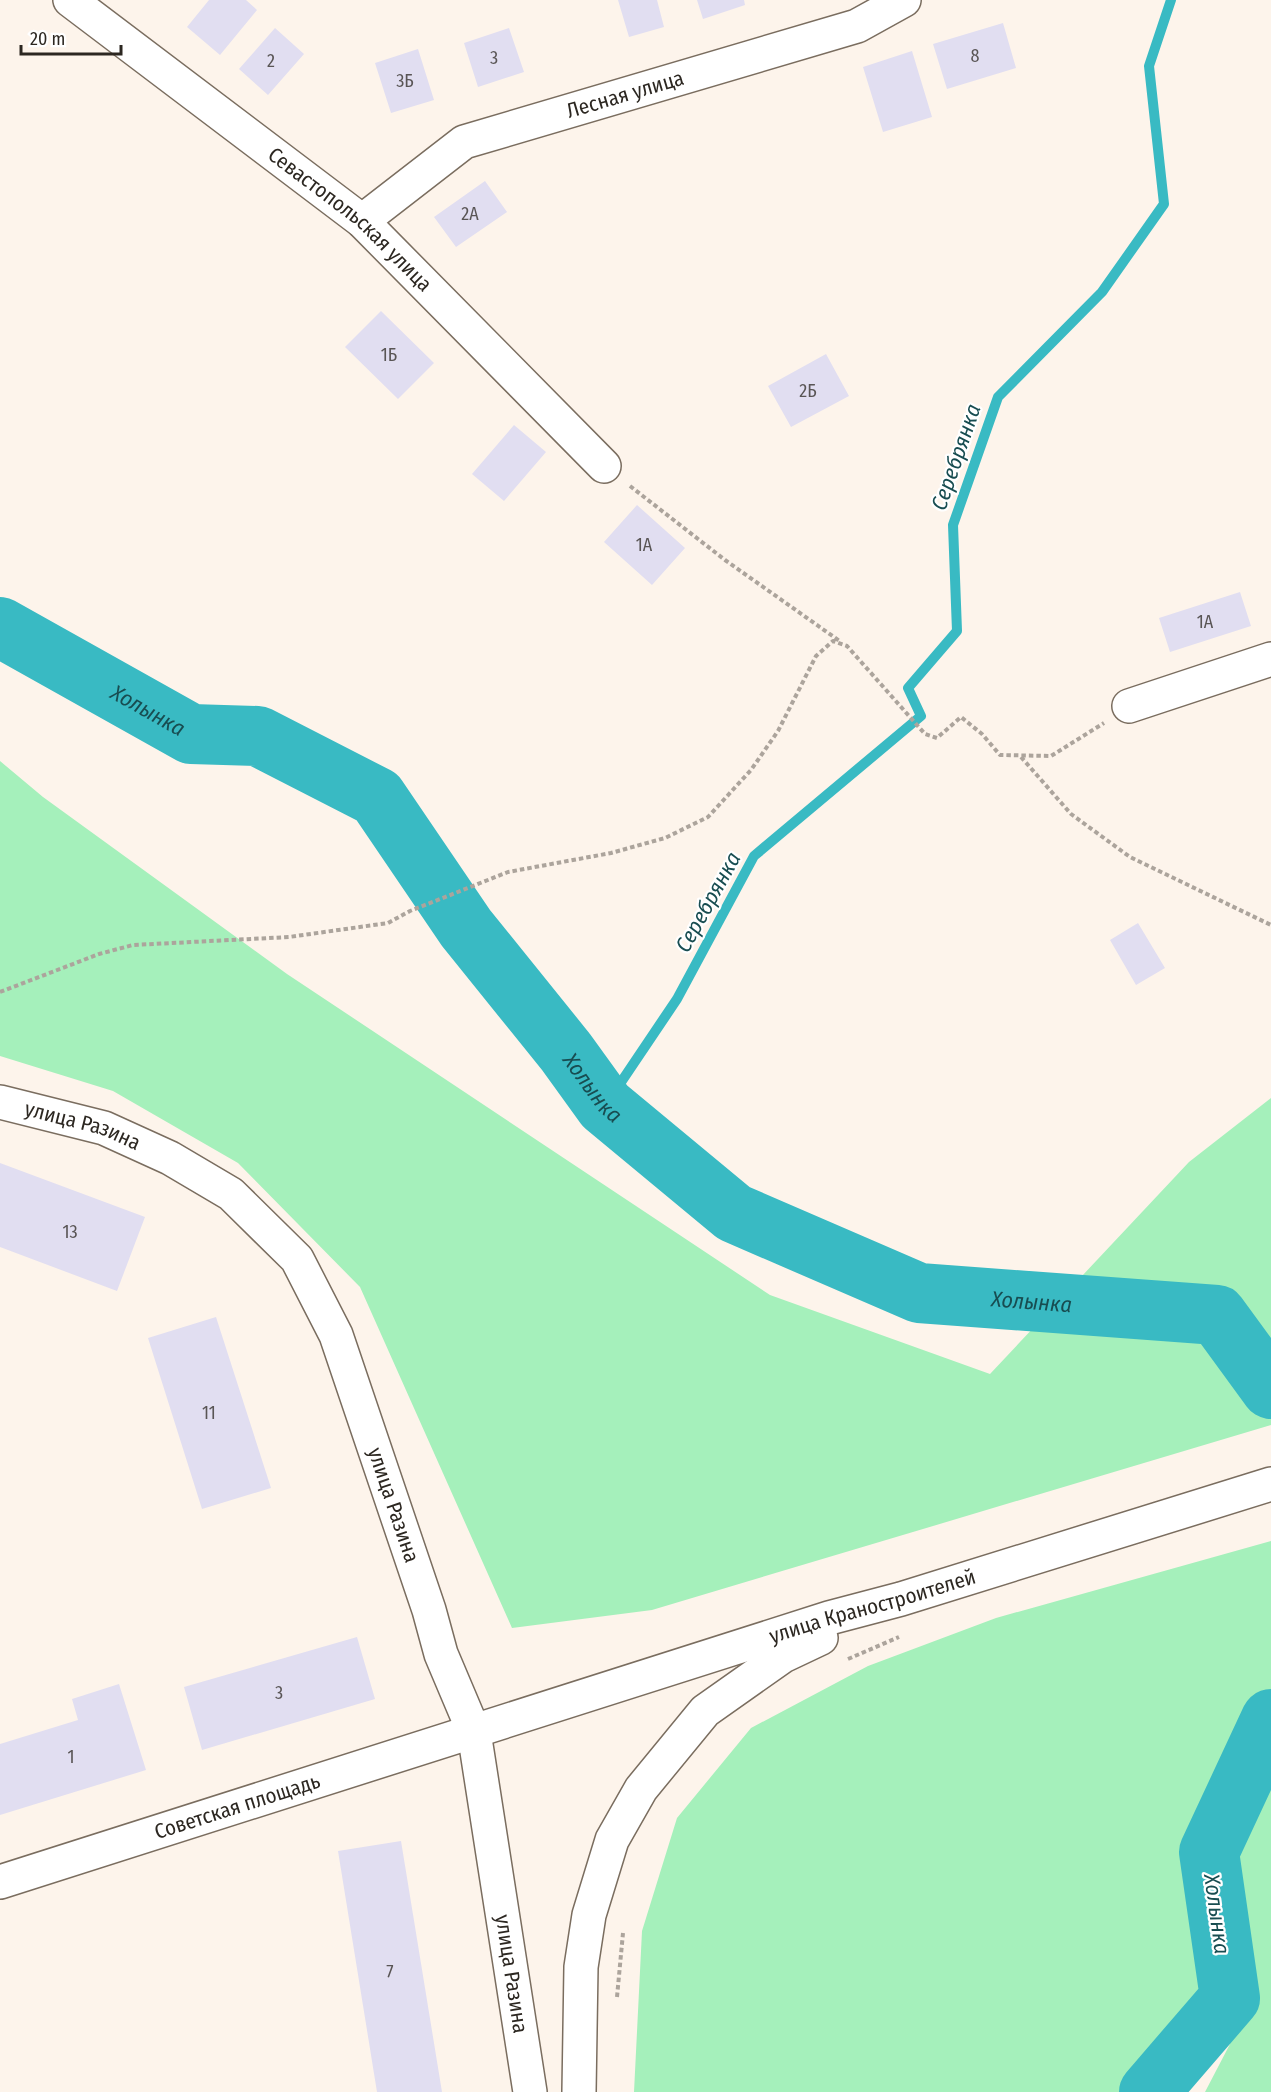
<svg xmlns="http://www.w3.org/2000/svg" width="1271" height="2092" font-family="'Fira Sans Condensed',sans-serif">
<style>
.green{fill:#a5f0bb}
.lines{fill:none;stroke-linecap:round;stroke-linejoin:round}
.stream{stroke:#39bac3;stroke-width:10}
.river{stroke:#39bac3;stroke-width:60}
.building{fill:#e1def1}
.minor-casing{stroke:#7a6d5f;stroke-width:36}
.path{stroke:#aca49c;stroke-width:4;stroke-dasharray:4.5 3;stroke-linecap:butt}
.minor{stroke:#fff;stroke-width:33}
.labels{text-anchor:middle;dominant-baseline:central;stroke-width:4.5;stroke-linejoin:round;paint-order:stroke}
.number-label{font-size:18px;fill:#595555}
.street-label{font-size:21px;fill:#2c2721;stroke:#fff}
.water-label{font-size:22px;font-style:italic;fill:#184d51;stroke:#fff}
</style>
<rect width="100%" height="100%" fill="#fdf4eb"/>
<path class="green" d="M0 761 43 797 287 974 770 1295 990 1374 1189 1162 1271 1098V1425L652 1610 512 1628 360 1287 238 1163 113 1091 0 1056Z
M1271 1541V2092H1205L1230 2044 1241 1905 1195 1825 1201 1846 1214 1989 1127 2092H634L642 1931 677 1818 751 1728 868 1666 996 1618Z"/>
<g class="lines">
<path class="stream" d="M605 1106 677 999 754 856 921 716 908 688 957 631 953 525 998 397 1102 292 1164 204 1149 66 1171 0"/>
<g class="river">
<path id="s1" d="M0 627 191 734 258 736 377 797 466 928 566 1052 605 1106 734 1213 919 1293 1217 1315 1271 1389"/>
<path d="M1149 2092 1230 1998 1209 1852 1271 1719"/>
</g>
</g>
<path class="building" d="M209 0H246L257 10 220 55 187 27Z
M618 0H657L664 27 629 37Z
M697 0H744L745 5 703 19Z
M1003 23 1016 68 947 89 933 44Z
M275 28 304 54 268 95 239 69Z
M509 28 524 72 478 87 464 43Z
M418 49 434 100 391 113 375 63Z
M912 51 932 117 883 132 863 67Z
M485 181 507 212 456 247 434 217Z
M381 311 434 363 398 399 345 347Z
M826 354 849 396 791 427 768 386Z
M514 425 546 452 504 501 472 474Z
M637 505 685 548 652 585 604 542Z
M1240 592 1251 626 1170 652 1159 618Z
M1138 923 1165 968 1136 985 1110 940Z
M0 1163 145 1217 117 1291 0 1247Z
M216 1317 271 1488 202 1509 148 1338Z
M357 1637 375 1699 202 1750 184 1687Z
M119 1684 146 1770 0 1815V1744L78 1720 72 1699Z
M401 1841 442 2092H377L338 1851Z"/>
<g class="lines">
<defs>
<g id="minor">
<path id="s2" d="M70 0 362 221 604 466"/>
<path id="s3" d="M362 221 464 142 857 26 904 0"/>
<path d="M1129 706 1271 659"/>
<path id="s4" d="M0 1102 104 1128 170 1158 231 1194 297 1259 336 1335 429 1610 441 1654 474 1732 530 2092"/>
<path id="s5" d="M0 1882 829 1618 901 1599 1271 1484"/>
<path d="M579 2092 581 1967 589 1915 612 1840 641 1789 705 1711 783 1656 821 1638"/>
</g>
</defs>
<use href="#minor" class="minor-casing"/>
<path class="path" d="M630 486 725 560 841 642
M1021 757 1071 814 1130 857 1271 925
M0 992 99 954 133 945 289 937 388 923 410 911 508 872 611 853 665 838 708 817 751 770 778 731 816 656 833 641 847 646 925 734 937 738 961 717 982 734 1000 755 1051 756 1104 723
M848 1659 899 1637
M617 1997 623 1933"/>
<use href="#minor" class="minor"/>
</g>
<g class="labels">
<g class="number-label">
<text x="975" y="56">8</text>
<text x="494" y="58">3</text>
<text x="271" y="61">2</text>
<text x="405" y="81">3Б</text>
<text x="470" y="214">2А</text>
<text x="389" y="355">1Б</text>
<text x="808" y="391">2Б</text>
<text x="644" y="545">1А</text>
<text x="1205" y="622">1А</text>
<text x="70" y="1232">13</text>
<text x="209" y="1413">11</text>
<text x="279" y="1693">3</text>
<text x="71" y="1757">1</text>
<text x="390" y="1972">7</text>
</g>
<g class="street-label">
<text stroke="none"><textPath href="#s3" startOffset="297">Лесная улица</textPath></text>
<text stroke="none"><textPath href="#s2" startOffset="356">Севастопольская улица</textPath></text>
<text stroke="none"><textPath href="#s4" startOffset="86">улица Разина</textPath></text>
<text stroke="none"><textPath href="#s4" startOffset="608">улица Разина</textPath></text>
<text stroke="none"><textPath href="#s5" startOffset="915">улица Краностроителей</textPath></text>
<text stroke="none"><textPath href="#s5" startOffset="249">Советская площадь</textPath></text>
<text stroke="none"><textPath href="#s4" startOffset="1094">улица Разина</textPath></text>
</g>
<g class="water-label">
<text transform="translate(956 457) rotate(-71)">Серебрянка</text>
<text stroke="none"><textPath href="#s1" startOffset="170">Холынка</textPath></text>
<text transform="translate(708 902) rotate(-61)">Серебрянка</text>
<text stroke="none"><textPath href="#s1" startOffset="782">Холынка</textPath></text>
<text stroke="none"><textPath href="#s1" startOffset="1286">Холынка</textPath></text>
<text transform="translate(1217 1914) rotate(82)">Холынка</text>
</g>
</g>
<path d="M21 45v9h100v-9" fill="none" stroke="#2c2721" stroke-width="3"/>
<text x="30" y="45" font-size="18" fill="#2c2721" stroke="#ffffff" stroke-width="4.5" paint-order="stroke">20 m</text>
</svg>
